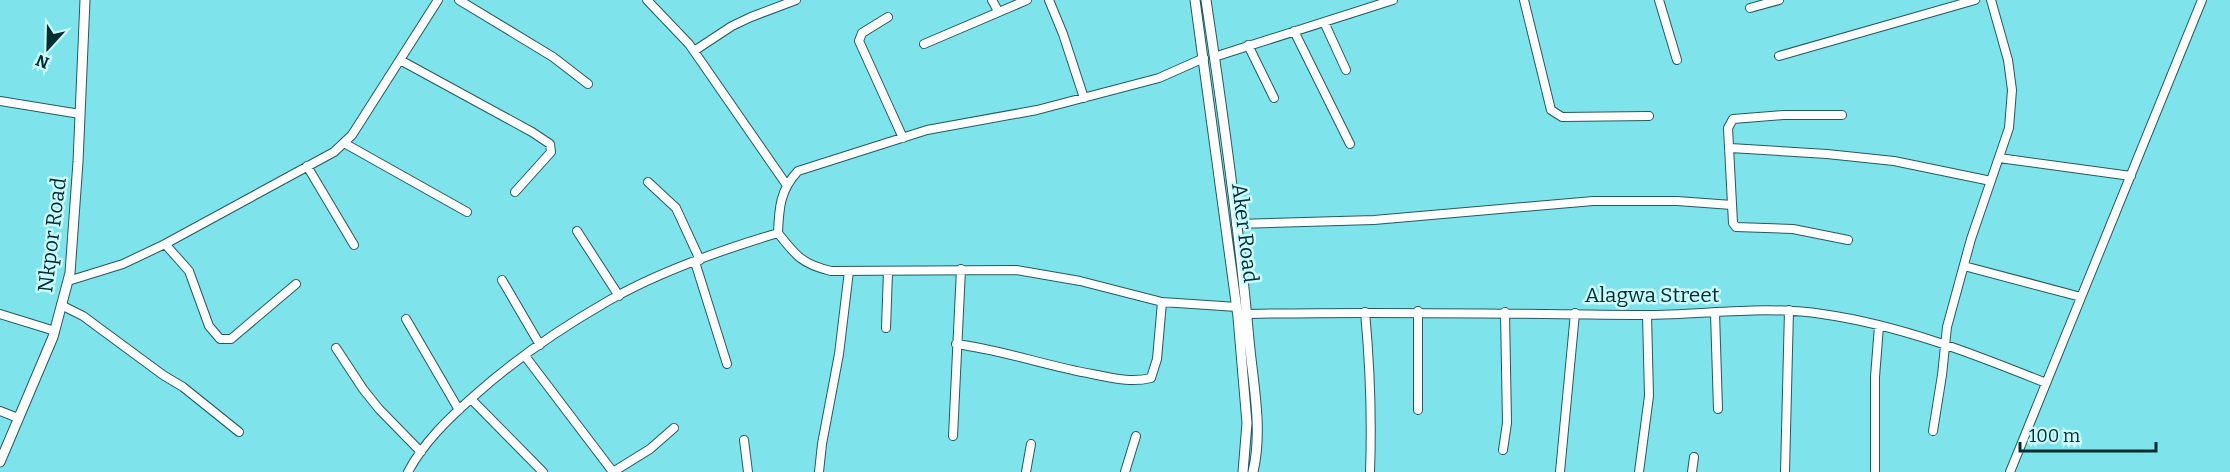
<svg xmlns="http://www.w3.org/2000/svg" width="2230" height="472" font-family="Bitter,serif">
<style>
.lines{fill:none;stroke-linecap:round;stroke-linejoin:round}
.minor-casing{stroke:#245a5e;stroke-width:10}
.tertiary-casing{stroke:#245a5e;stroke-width:11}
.minor{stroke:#fff;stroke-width:8}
.tertiary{stroke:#fff;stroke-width:9}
.labels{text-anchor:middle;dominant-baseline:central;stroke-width:5;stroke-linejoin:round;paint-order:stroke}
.street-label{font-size:21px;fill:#002d31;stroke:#ccfbfe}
</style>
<rect width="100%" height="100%" fill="#7ee3ea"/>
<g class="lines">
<defs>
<path id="minor" d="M459 0 553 57 588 84
M647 0 689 44 786 184
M992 0 998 11
M1049 0 1063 34 1084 98
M1524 0 1551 110 1562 117 1649 116
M1659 0 1677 60
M1750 8 1779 0
M888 17 862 33 859 41 903 138
M1324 22 1346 70
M1294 31 1350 144
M924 44 1027 0
M1248 45 1274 98
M694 51 732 26 751 17 796 0
M1779 56 1975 0
M1214 57 1393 0
M1204 58 1159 78 1037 110 927 130 798 171C780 190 779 208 778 233 796 256 802 264 831 271L1016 270 1080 281 1162 302 1237 307
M400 60 532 132 550 144 551 152 515 192
M0 101 80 114
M1842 115H1783L1733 119 1728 128 1733 223 1736 227 1793 229 1848 240
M344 143 467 212
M1730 148 1827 154 1894 161 1991 181
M1999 158 2131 176
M307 166 354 245
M648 182 676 208 700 260
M1236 224 1374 220 1593 201H1677L1732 205
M577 231 619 296
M165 244 189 271 209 326 220 339H231L296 284
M695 262 727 364
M1964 266 2081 297
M502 280 540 345
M68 281 123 264 165 244 334 152 352 135 438 0
M61 305 83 316 163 375 183 387 239 432
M1365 312C1370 365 1372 418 1370 472
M1715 313 1718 409
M0 314 55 331
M1247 314C1380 311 1512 314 1645 315 1704 315 1764 305 1822 314 1900 325 1974 354 2046 383
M406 319 459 410
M886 328 888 272
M956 344C1003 350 1046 366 1092 374 1113 378 1130 383 1151 378L1157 359 1162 302
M336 348 363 389 379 409 421 452
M525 356 613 472
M471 399 543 472
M1418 410V311
M0 411 18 418
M1933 431 1942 375 1947 327 1971 239 2009 128 2012 90 2008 60 1991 0
M953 436 961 269
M744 440 748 472
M1503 450 1507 423 1505 312
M408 472C423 443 449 418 474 396 514 360 561 328 608 301 660 271 721 250 778 233
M613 472 650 449 674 428
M819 472 822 444 839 354 849 271
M1026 472 1031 444
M1125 472 1136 436
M1560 472 1575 313
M1639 472 1649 396 1647 315
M1692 472 1694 457
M1785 472 1789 310
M1875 472V377L1879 326
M2010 472 2202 0"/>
<path id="tertiary" d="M1195 0 1238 317 1247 423 1243 472
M1206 0C1223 113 1239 226 1249 340 1253 384 1263 429 1253 472
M0 462 53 337 70 273 78 162 85 0"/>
</defs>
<use href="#minor" class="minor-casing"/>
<use href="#tertiary" class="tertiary-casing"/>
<use href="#minor" class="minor"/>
<use href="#tertiary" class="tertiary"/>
</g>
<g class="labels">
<g class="street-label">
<text transform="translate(1245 233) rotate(83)">Aker Road</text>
<text transform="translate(52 235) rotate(-83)">Nkpor Road</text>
<text x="1652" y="295">Alagwa Street</text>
</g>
</g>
<g transform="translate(48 48) rotate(202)" stroke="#ccfbfe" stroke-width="4.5" paint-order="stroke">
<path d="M0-4.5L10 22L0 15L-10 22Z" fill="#002d31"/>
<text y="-9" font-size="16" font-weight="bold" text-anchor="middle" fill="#002d31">N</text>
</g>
<path d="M2020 442v9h136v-9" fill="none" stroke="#002d31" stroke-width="3"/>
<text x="2029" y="442" font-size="18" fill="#002d31" stroke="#ccfbfe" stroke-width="4.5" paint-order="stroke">100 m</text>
</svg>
